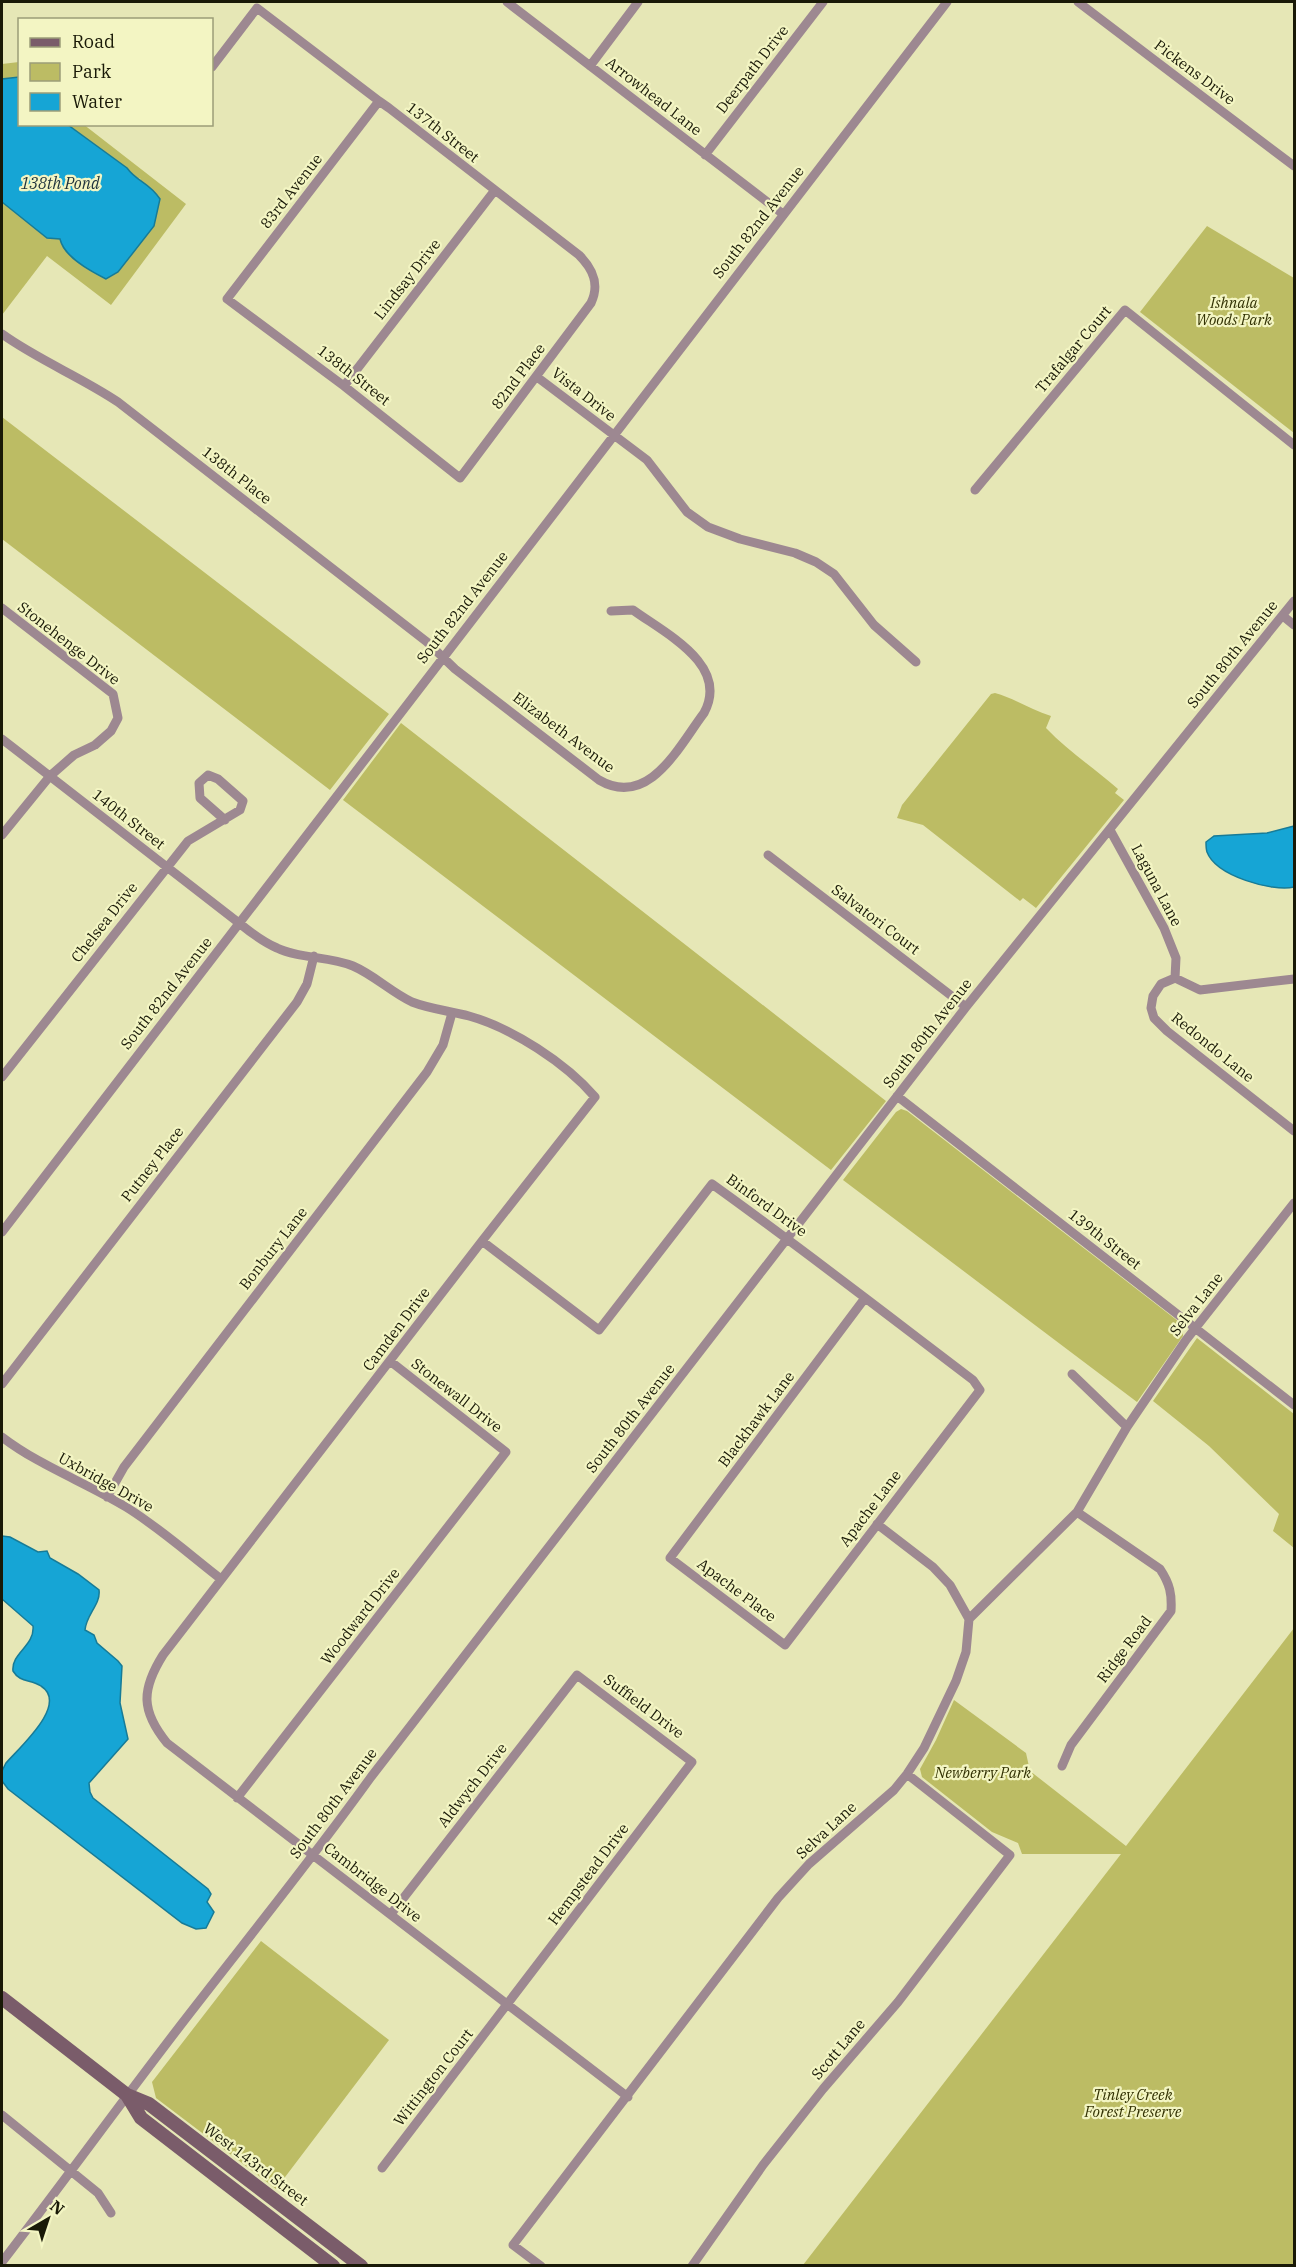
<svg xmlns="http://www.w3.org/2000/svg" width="1296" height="2267" font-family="'IBM Plex Serif',serif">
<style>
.green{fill:#bcbc64}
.water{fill:#16a5d5;stroke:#177b97;stroke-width:1.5}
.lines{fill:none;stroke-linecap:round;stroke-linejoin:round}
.minor{stroke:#9d8891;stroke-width:9}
.secondary{stroke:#7a5c6a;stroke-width:14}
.labels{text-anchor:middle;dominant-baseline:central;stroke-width:4.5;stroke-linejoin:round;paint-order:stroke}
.street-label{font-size:15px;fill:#191907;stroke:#f3f5c3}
.park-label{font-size:15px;font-style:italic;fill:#323103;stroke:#f3f5c3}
.water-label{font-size:16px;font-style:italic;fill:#1d313b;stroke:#f3f5c3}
</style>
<rect width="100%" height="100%" fill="#e6e7b6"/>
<path class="green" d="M19 62V77L2 79V64Z
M83 124 186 204 111 305 47 256 2 315V202L47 238 141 179 132 176 127 168 68 125Z
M1207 226 1294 278V433L1140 312Z
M2 417 389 714 330 790 2 539Z
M995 693C1014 698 1031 710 1051 716L1046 728C1068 751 1094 768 1118 789L1115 793 1124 800 1036 908 1023 898 1020 901 923 825 897 818 902 805 991 694Z
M401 723 886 1101 831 1170 343 800Z
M901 1109 907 1111 1183 1325V1336L1137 1402 843 1180 896 1112Z
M1197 1338 1294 1414V1548L1273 1531 1279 1514 1209 1446 1153 1401Z
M1294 1628V2265H803L1121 1854H1022L1018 1843 992 1832 922 1777 920 1769 936 1740 954 1700 1026 1753 1030 1771 1126 1846Z
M261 1941 389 2040 276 2189 156 2098 152 2082Z"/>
<path class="water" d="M19 77 20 124 68 125 127 168C137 182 149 182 160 199L154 226 118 272 106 279C90 271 64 257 60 239L47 238 2 202V79Z
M1294 826V887C1272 892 1216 876 1207 852 1206 849 1206 845 1206 842L1214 836 1267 833Z
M2 1536 10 1537 38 1552 47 1551 50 1558 78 1574 99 1590C101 1604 86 1615 85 1630L94 1635 97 1643 118 1661 122 1666 120 1703 128 1739 89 1783 90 1792 93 1798 208 1889 211 1894 207 1902 214 1912 206 1928 196 1929 182 1923 8 1789 2 1781V1771L6 1763C20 1747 69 1704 41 1686 31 1679 20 1683 13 1671 11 1653 35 1646 33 1626L2 1599Z"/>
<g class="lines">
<path class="minor" d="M507 2 783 214
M1078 2 1294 166
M590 66 638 2
M212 67 257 8 379 101 389 108 579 255C593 269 600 284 591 303L460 478 344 386 227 299 379 101
M705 155 823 2
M2 334C38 360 81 377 118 402L427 642 455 669 599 780C649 809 679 746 704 713 730 665 666 634 633 610L611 611
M537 377 647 460 687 512 708 527 740 539 795 553 816 562 834 574 874 625 916 662
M344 386 495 190
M975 490 1125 310 1294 445
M2 608 113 694 118 718 111 731 95 745 74 755 50 776 2 835
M1283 616 1294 625
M2 739 239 923C250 932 263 942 277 948 300 959 329 956 353 966 374 975 391 992 412 1002 430 1009 450 1011 469 1016 512 1028 566 1063 595 1097L482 1241 163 1655C141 1690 141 1711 167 1743L628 2097
M1110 830 1164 928 1176 958 1175 978 1200 990 1294 979
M768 855 966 1007
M1175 978 1161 984 1153 996 1151 1008 1154 1018 1167 1031 1294 1131
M2 1077 188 841 240 810 243 801 218 779 208 775 199 783 200 798 225 820
M897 1096 1294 1405
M2 1232 947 2
M482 1241 599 1330 712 1184C800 1247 886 1314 973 1380L980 1390 785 1645 670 1558 865 1298
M1072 1374 1127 1427
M2 1384 297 1002 307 984 314 956
M2 1437C40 1466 85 1482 126 1507 160 1528 190 1555 221 1579
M107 1497 124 1467 427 1072 443 1045 452 1013
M877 1524 933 1567 950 1585 969 1619
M1062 1766 1071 1745 1171 1611C1172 1594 1170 1584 1160 1569L1077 1512
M237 1798 506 1452 390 1361
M2 2115 98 2193 111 2213
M382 2168 692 1762 577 1675 391 1914
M2 2262C62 2184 120 2104 180 2026 244 1943 310 1862 371 1777L966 1007 1294 601
M541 2266 513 2245 778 1898 809 1864 894 1790 907 1774 924 1748 956 1681 966 1652 969 1619 1077 1512 1127 1427 1186 1340 1294 1203
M692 2266 763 2165 823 2089 898 2002 1010 1855 907 1774"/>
<path class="secondary" d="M2 1998 127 2095 149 2104 361 2266
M127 2095 141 2118 333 2266"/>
</g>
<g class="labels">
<g class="street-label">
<text transform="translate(752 69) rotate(-52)">Deerpath Drive</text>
<text transform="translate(1195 72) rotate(37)">Pickens Drive</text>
<text transform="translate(654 96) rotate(38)">Arrowhead Lane</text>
<text transform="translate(443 132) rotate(38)">137th Street</text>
<text transform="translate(291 191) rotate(-52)">83rd Avenue</text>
<text transform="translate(758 222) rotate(-52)">South 82nd Avenue</text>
<text transform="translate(407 279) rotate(-52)">Lindsay Drive</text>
<text transform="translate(1073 349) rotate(-50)">Trafalgar Court</text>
<text transform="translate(354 375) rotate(38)">138th Street</text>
<text transform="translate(518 376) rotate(-53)">82nd Place</text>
<text transform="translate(584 394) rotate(38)">Vista Drive</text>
<text transform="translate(237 475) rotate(38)">138th Place</text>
<text transform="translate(462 607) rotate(-52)">South 82nd Avenue</text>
<text transform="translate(69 643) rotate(38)">Stonehenge Drive</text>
<text transform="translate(1232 654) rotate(-51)">South 80th Avenue</text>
<text transform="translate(564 732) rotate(37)">Elizabeth Avenue</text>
<text transform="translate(129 819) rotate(38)">140th Street</text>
<text transform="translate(1157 885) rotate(62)">Laguna Lane</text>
<text transform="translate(876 919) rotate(37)">Salvatori Court</text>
<text transform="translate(104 922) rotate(-52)">Chelsea Drive</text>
<text transform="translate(166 993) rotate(-52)">South 82nd Avenue</text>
<text transform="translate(927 1033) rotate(-52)">South 80th Avenue</text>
<text transform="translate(1213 1047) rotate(39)">Redondo Lane</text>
<text transform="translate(152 1164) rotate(-52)">Putney Place</text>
<text transform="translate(767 1205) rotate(36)">Binford Drive</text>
<text transform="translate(1105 1239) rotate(38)">139th Street</text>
<text transform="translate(273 1248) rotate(-52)">Bonbury Lane</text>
<text transform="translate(1196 1304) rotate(-52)">Selva Lane</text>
<text transform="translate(396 1329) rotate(-53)">Camden Drive</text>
<text transform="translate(457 1395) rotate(38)">Stonewall Drive</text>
<text transform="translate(630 1418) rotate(-52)">South 80th Avenue</text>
<text transform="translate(756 1419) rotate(-53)">Blackhawk Lane</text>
<text transform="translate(106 1482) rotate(29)">Uxbridge Drive</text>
<text transform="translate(870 1508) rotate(-53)">Apache Lane</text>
<text transform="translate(737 1590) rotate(37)">Apache Place</text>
<text transform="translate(360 1616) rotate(-52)">Woodward Drive</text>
<text transform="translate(1124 1649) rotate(-53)">Ridge Road</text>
<text transform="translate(644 1706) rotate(37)">Suffield Drive</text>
<text transform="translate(472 1785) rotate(-52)">Aldwych Drive</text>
<text transform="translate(333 1803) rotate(-53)">South 80th Avenue</text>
<text transform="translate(826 1830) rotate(-43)">Selva Lane</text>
<text transform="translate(588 1874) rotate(-53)">Hempstead Drive</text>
<text transform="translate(373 1882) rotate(38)">Cambridge Drive</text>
<text transform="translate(838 2049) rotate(-50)">Scott Lane</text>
<text transform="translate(433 2077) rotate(-52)">Wittington Court</text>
<text transform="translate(256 2164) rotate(37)">West 143rd Street</text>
</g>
<g class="park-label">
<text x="1234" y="302">Ishnala<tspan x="1234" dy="17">Woods Park</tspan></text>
<text x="983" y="1772">Newberry Park</text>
<text x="1133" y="2094">Tinley Creek<tspan x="1133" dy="17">Forest Preserve</tspan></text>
</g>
<g class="water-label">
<text x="60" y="183">138th Pond</text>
</g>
</g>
<rect width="1296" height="2267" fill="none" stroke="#191907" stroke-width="6"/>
<rect x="18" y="18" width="195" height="108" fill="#f3f5c3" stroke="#9c9d78" stroke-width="1.5"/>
<rect x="30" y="38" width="30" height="9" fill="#7a5c6a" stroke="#9c9d78" stroke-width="1.5"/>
<text x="72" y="48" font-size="18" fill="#191907">Road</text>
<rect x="30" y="63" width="30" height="18" fill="#bcbc64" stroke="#9c9d78" stroke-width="1.5"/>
<text x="72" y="78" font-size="18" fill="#191907">Park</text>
<rect x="30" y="93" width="30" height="18" fill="#16a5d5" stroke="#9c9d78" stroke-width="1.5"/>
<text x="72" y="108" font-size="18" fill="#191907">Water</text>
<g transform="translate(48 2219) rotate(39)" stroke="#f3f5c3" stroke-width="4.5" paint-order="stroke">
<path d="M0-4.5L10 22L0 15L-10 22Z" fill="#191907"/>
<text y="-9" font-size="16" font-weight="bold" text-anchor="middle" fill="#191907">N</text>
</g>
</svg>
